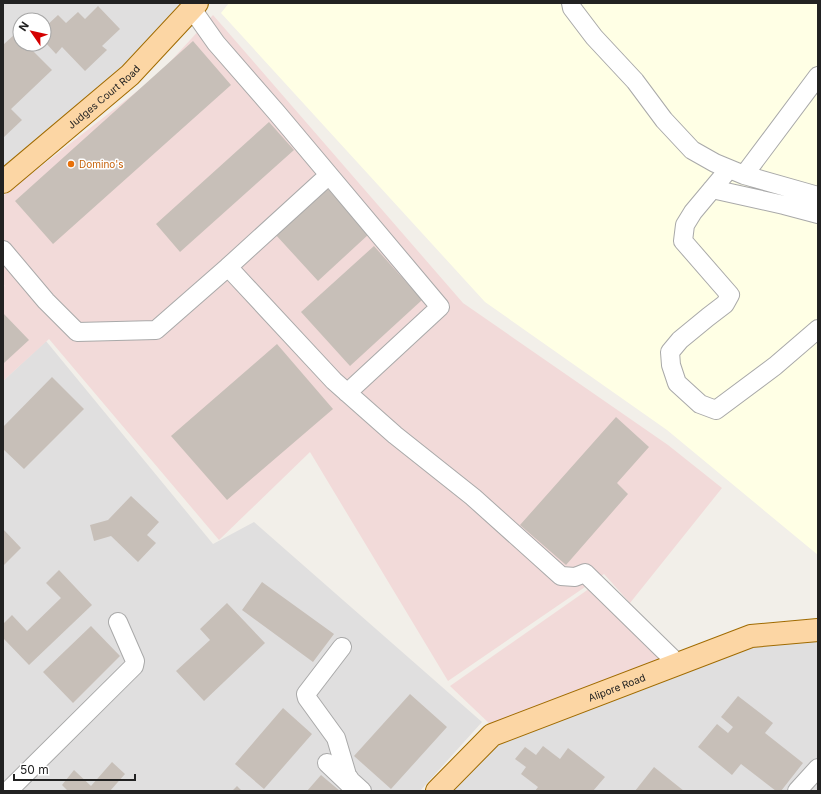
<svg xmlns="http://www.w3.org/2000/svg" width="821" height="794" font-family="Inter,sans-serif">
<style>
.residential{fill:#e0dfdf;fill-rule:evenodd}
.commercial{fill:#f2dad9}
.education{fill:#ffffe5}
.building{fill:#c7bfb8}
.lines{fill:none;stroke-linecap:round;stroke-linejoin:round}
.minor-casing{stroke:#a9a9a9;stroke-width:20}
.major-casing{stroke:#a06b00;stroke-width:24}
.minor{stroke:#fff;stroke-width:18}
.major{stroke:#fcd6a4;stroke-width:22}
.food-dot{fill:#e8710a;stroke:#fff;stroke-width:1.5}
.labels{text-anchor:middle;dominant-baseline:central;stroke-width:3;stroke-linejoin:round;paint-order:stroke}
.street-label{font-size:10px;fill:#222;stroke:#fff}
.food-label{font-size:10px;fill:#c56008;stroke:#fff;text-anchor:start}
</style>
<rect width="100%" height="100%" fill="#f2efe9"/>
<path class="residential" d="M3 3H184L121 73 3 170ZM20 20H44V44H20Z
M46 341 213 544 254 522 482 722 420 791H13L3 782V381Z
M818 638V791H453L497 741 753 644Z"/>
<path class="commercial" d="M213 15 463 303 668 445 722 488 630 603 604 574 448 681 310 452 219 540 49 339 3 381V285L6 287 3 284V196L158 75Z
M593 586 669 659 492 726 450 686Z"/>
<path class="education" d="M229 3H818V555L667 430 485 302 221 13Z"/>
<path class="building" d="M98 6 120 29 102 46 107 50 85 71 62 47 56 54 44 41V28L58 15 66 23 78 12 85 19Z
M16 33 20 37V44H26L52 70 11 109 22 120 3 138V45Z
M193 41 231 85 53 244 15 201Z
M269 122 294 150 180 252 156 224Z
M326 187 369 234 318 281 275 234Z
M374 246 422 300 350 366 301 312Z
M3 313 29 340 4 363 3 362Z
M277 344 333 409 227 500 171 436Z
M52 377 84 409 24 469 3 449V427Z
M616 417 649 447 617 483 628 494 566 565 520 525Z
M131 496 159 522 147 535 156 543 138 562 111 536 94 541 90 525 108 520Z
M3 529 21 548 3 566Z
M59 570 92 605 29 665 3 638V624L12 615 27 631 61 598 46 583Z
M262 582 334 634 313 662 242 610Z
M227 603 265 643 204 701 176 671 210 640 200 629Z
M91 626 120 656 73 703 43 672Z
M410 694 447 727 391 789 354 756Z
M738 696 773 723 765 733 803 763 781 791H776L741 764 732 775 698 747 717 724 728 733 733 727 721 717Z
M283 708 312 734 264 789 235 764Z
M543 746 560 759 568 748 605 777 593 791H535L538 787 521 774 526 767 515 759 525 747 536 755Z
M112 762 125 774 110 791H68L62 785 74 770 91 786Z
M654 767 684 791H635Z
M321 775 340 791H307Z
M237 786 242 791H232Z"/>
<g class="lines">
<defs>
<path id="minor" d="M571 3 572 8 594 37 635 81 664 120 692 150 715 163 744 175 818 196
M192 9 216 43 277 113 440 307 347 393
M729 169 693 212 685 225 683 241 730 295 725 304 708 317 680 340 670 352 671 365 677 383 700 404 716 410 775 366 818 329
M329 175 228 267 334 381 395 435 473 497 561 576 575 577 585 573 678 664
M744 175 818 76
M712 189 784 205 818 214
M3 250 46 301 77 332 156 330 228 267
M342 647 306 694 307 698 336 738 347 775 351 781 362 791
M327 763 349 784
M8 791 134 666 135 661 118 622
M797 791 818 768"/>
<g id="major">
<path id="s1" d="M3 182 130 75 197 3"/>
<path id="s2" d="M437 791 492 735 751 636 818 630"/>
</g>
</defs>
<use href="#minor" class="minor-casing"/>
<use href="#major" class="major-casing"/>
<use href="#minor" class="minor"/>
<use href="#major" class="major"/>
</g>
<circle class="food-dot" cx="71" cy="164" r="4"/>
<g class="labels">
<g class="street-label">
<text stroke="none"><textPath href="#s1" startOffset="132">Judges Court Road</textPath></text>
<text stroke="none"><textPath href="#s2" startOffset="212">Alipore Road</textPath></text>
</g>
<g class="food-label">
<text x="79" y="164">Domino's</text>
</g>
</g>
<rect width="821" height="794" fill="none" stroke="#222222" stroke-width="8"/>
<g transform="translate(32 32) rotate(304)"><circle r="19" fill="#ffffff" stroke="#a7a7a7"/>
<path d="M0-3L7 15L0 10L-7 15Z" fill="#d40000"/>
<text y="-6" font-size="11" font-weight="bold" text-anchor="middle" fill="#222222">N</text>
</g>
<path d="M14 774v6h121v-6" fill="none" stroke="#222222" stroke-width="2"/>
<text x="20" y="774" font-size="12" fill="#222222" stroke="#ffffff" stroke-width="3" paint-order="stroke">50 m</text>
</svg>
